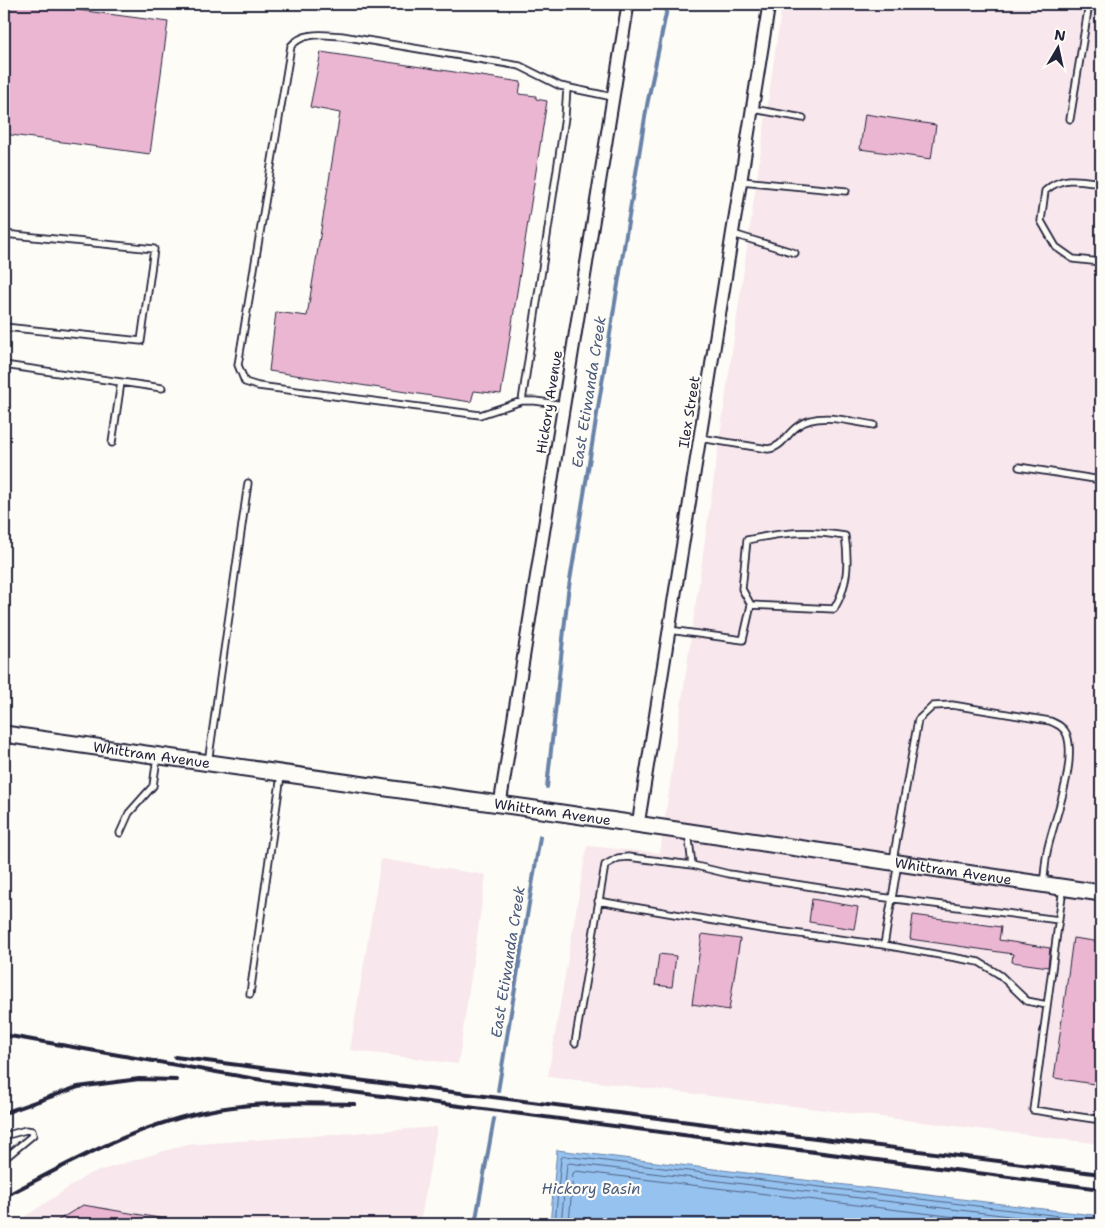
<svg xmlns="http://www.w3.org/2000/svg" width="1105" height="1228" font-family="'Shantell Sans',sans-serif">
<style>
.built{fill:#f8e7ec}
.water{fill:#96c2ef;stroke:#6882a7}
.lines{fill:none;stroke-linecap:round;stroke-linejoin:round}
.shore{stroke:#506283;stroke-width:1}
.stream{stroke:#6882a7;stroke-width:4}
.building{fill:#ebb6d2;stroke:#22223b}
.lane-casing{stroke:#22223b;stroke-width:9}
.street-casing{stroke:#22223b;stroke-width:15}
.secondary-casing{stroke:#22223b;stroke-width:19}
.lane{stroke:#fdfcf7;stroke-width:5.5}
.street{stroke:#fdfcf7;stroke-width:11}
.secondary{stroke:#fdfcf7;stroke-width:15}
.rail{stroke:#22223b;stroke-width:4}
.labels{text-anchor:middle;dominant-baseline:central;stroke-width:4.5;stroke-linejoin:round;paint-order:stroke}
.street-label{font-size:14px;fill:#22223b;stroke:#fdfcf7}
.water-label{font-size:15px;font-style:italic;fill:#4b5a7a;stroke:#fdfcf7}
</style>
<rect width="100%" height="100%" fill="#fdfcf7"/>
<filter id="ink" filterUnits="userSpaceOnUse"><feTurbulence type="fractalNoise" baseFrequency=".02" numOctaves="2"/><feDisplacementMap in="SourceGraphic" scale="10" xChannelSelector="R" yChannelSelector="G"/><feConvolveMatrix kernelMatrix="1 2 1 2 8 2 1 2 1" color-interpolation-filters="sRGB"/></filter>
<g filter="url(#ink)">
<path class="built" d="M782 4H1101V1144L548 1076 587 846 660 853Z
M381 859 486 875 458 1064 350 1050Z
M437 1127 420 1224H14L89 1174 184 1145Z"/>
<path class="water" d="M557 1150 1101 1216V1224H550Z"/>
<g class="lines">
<path class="shore" d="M555 1224 561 1158 564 1156 1101 1221
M561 1224 567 1165 569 1163 1076 1224
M569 1224 573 1173 576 1171 1014 1224"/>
<path class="stream" d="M547 787 568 593 647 105 668 4
M498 1091 540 837
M475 1224 494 1119"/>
</g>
<path class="building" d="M4 4H33L168 22 150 154 4 134Z
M321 52 521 82 519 94 536 96V99L547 101 501 394 474 391 471 402 269 371 276 312 307 316 340 113 310 107Z
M865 114 936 125 931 159 860 149Z
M812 899 858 907 854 929 809 922Z
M913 915 1001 927 999 940 1050 948 1048 967 1012 962 1013 954 910 939Z
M702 934 740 939 729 1010 692 1004Z
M1073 938 1101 942V1085L1054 1078Z
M659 954 676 956 672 987 655 985Z
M83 1205 165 1219V1224H52Z"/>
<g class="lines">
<defs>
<path id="lane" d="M753 109 803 118
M1070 119 1089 4
M741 181 846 191
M1101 183C1080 180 1063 175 1045 191L1041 221 1056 247 1073 259 1101 262
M4 234 154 249 141 341 4 327
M733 234 795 253
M4 365 162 388
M522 401 565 117 567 88
M564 405 535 401H522L480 415 258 386 245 382 238 365 291 46C304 31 323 35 342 36L520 66 560 86 613 97
M700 438 768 449C782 448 787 433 798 426 818 411 852 422 874 425
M112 443 121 382
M1019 467 1101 480
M669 630 743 640 751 605 742 589 747 540C785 532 807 530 845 536 849 563 848 585 834 609L751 605
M208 763 248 483
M688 832 692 865
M120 833 129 813 153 786 157 758
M893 860 918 720 933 706 952 705 1050 721C1057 724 1064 727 1067 735 1077 765 1053 822 1047 852 1045 862 1045 872 1043 883
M1063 888 1033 1110 1101 1120
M598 901 762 929 884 945 979 962 1000 975 1027 1001 1047 1005
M884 945 898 863
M250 994 281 775
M575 1043 605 865 618 858 628 857 692 865 729 874 872 896 1059 920
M4 1136 26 1130 32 1131 33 1135 4 1159"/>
<path id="street" d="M500 804 628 4
M638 825 769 4"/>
<g id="secondary">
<path id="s1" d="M4 734 528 808 1101 893"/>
</g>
</defs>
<use href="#lane" class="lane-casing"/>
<use href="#street" class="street-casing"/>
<use href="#secondary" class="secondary-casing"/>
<use href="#lane" class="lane"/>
<use href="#street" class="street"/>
<use href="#secondary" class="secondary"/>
<path class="rail" d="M4 1035 274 1082 1101 1189
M175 1057 1101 1174
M4 1113 78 1087 139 1079 176 1080
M4 1197C68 1163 131 1128 203 1112 252 1101 304 1103 355 1104"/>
</g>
</g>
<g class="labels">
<g class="street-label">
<text transform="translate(549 402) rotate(-81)">Hickory Avenue</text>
<text transform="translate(689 412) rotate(-81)">Ilex Street</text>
<text stroke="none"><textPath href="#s1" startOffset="149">Whittram Avenue</textPath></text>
<text stroke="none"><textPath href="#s1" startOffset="554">Whittram Avenue</textPath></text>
<text stroke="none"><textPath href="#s1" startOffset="959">Whittram Avenue</textPath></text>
</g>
<g class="water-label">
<text transform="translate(589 392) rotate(-81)">East Etiwanda Creek</text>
<text transform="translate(508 962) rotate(-81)">East Etiwanda Creek</text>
<text x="591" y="1189">Hickory Basin</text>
</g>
</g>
<rect width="1105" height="1228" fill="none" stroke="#fdfcf7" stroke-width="20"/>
<rect x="10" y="10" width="1085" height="1208" fill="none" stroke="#22223b" stroke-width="2" filter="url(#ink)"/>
<g transform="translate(1058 48) rotate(9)" stroke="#fdfcf7" stroke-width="4" paint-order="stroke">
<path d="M0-4L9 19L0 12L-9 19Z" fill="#22223b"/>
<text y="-8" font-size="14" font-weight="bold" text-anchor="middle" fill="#22223b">N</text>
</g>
</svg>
